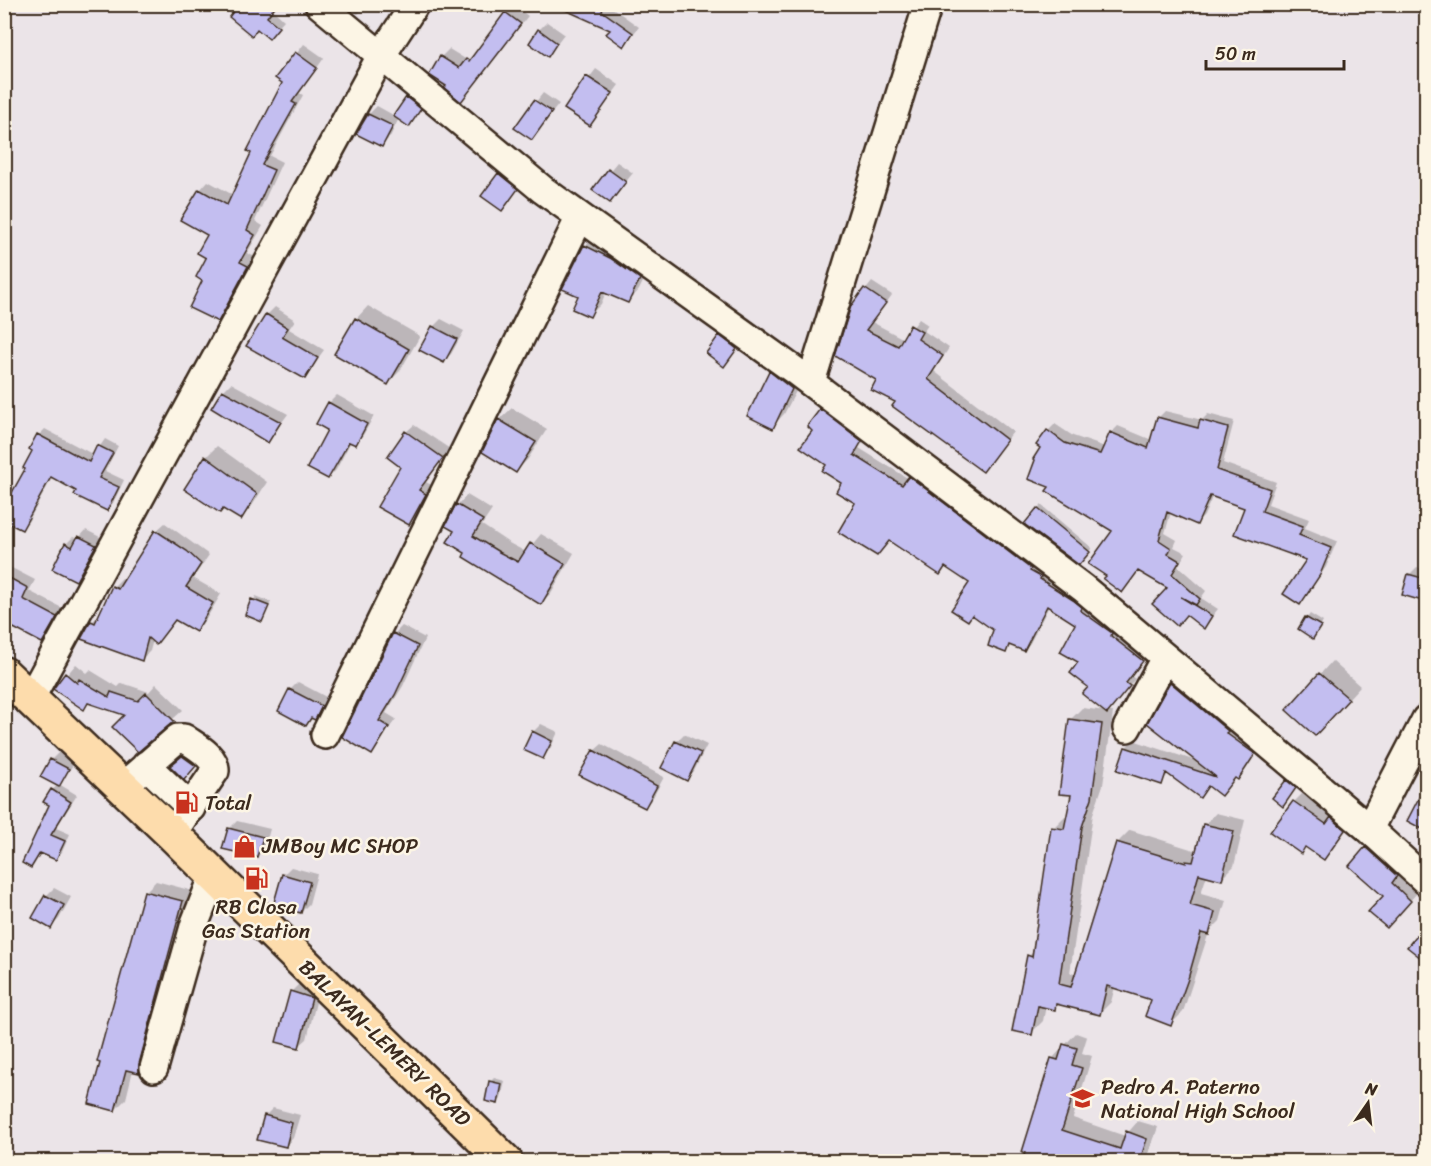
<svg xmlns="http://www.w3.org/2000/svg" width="1431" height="1166" font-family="Sriracha,sans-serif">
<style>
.shadow{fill:#0003}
.building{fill:#c3bef0;stroke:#3b2a1e;stroke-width:1.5}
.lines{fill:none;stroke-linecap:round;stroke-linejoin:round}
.minor-casing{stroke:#3b2a1e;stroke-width:32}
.major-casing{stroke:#3b2a1e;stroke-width:38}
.minor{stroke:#fcf5e5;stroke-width:27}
.major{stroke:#fddcac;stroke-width:33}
.labels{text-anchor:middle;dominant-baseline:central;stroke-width:5;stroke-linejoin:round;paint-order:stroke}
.poi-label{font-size:21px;fill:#3b2a1e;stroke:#fcf5e5;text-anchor:start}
.street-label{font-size:21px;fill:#3b2a1e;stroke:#fcf5e5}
</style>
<rect width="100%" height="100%" fill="#ebe4e8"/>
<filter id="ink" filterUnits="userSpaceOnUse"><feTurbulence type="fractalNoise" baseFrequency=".0167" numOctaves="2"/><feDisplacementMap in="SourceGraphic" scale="12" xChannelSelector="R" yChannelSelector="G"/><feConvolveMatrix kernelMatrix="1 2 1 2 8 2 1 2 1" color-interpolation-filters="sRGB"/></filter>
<g filter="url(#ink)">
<path class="shadow" d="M241 4H277L273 10 284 20 275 30Z
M347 4H367L358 14Z
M580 4H607L639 27 624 45 612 29Z
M514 5 528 16 461 100 441 57 449 49 467 60 476 53Z
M547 22 564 34 548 55 539 30Z
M304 44 324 58 299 93 303 95 270 156 282 162 255 221 263 226 247 253 255 257 226 312 217 321 204 280 209 235 200 190 208 181 233 195 284 83 278 78Z
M596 69 619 85 590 124 566 108Z
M415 90 428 101 409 125 399 118 390 137 382 145 369 114 377 106 395 116Z
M543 93 559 104 532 138 516 127Z
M617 162 633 173 610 201 594 190Z
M507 166 524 181 502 209 499 174Z
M596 235 650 267 639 290 628 302 606 292 601 304 590 315 580 295 585 246Z
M872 282 892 295 872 322 904 339 919 319 928 325 924 331 949 348 934 371 1013 432 983 470 898 401 878 379 852 307Z
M368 306 420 336 400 371 388 383 356 319Z
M275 307 295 320 289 329 324 350 304 377 267 315Z
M441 319 464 331 451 354 443 361 421 350 433 327Z
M728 329 744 340 724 365 720 336Z
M782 360 804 376 784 414 772 427 770 372Z
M231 383 288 414 268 441 223 391Z
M337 395 374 416 363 435 355 443 351 441 336 470 328 478 329 403Z
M827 404 868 434 859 448 909 479 916 471 1148 654 1131 676 1135 679 1107 712H1113L1103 785 1093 814 1070 973 1077 974 1118 842 1130 830 1197 851 1204 825 1216 813 1245 820 1234 866 1222 878 1207 875 1201 893 1226 900 1220 921 1209 932 1183 1012 1171 1024 1153 999 1115 987 1111 1002 1099 1014 1059 1003 1054 1008 1046 1006 1043 1021 1031 1033 1029 956 1035 950 1053 828 1065 816H1069L1073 794 1070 720 1082 708 1106 711 1090 687 1081 662 1077 624 1049 606 1030 643 1024 649 1012 644 1005 651 971 582 946 566 939 573 890 539 877 554 857 502 828 464 815 430 821 410Z
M512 408 547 429 528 459 516 471 484 452 499 420Z
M1165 411 1202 420 1208 414 1234 421 1223 463 1276 482 1268 504 1309 519 1305 528 1337 541 1326 567 1300 603 1308 560 1245 507 1213 495 1204 516 1197 523 1171 512 1165 533 1177 540 1174 547 1186 553 1178 566 1206 591 1201 598 1218 609 1203 627 1169 588 1139 570 1128 584 1108 575 1114 530 1051 486 1042 447 1048 431 1055 424 1073 436 1105 447 1111 433 1118 426 1152 440 1158 418Z
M414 425 450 449 426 482 433 486 417 515 409 523 402 467 406 432Z
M45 429 94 455 105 439 118 446 105 471 124 480 113 503 106 509 53 476 28 522 21 528 27 469 39 435Z
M217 446 267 482 252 506 241 518 206 457Z
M467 495 492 510 482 525 509 543 526 552 541 534 574 553 551 593 541 603 467 553 456 531 447 525 458 505Z
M1041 505 1092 548 1079 563 1026 524Z
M165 523 209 555 193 578 221 594 205 621 196 630 176 619 156 643 153 640 150 651 141 660 92 622 101 613 113 587 122 578 125 579 156 531Z
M86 530 102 538 83 572 76 579 66 544 73 537 78 539Z
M4 564 35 580 29 591 64 609 50 634 42 642 7 623 4 625Z
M1417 567 1426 570V601L1403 594 1409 575Z
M256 596 271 602 262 620 247 614Z
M1310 614 1323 622 1317 633 1307 618Z
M402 626 425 638 403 686 386 713 396 719 371 753 394 634Z
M1332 661 1360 686 1327 722 1288 710Z
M76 664 87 673 90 670 118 687 122 683 149 692 156 684 183 710 138 750 127 714 90 702 84 708 55 689Z
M1178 676 1261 746 1245 771 1236 777 1221 794 1209 785 1200 796 1169 773 1161 783 1126 747 1133 740 1199 762 1149 723 1171 683Z
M298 682 328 698 322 711 306 724 290 690Z
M4 710 10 713 4 722Z
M541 724 558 732 550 749 542 757 533 732Z
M684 734 707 745 694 771 687 779 663 767 676 742Z
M602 744 664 777 652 799 645 806 594 751Z
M191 749 203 758 192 770 180 758Z
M59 752 76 761 59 784 77 795 56 828 70 834 62 852 55 859 41 852 30 866 51 805 52 790 58 785 51 760Z
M1291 777 1299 784 1286 801 1274 798Z
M1426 787V830L1409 820Z
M1302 794 1334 816 1352 821 1324 859 1306 846 1300 852 1294 802Z
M237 821 270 829 265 847 257 855 229 829Z
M1374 840 1398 874 1418 892 1394 918 1385 896 1351 866Z
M291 867 317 874 309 904 301 912 283 875Z
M156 881 193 891 149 1052 150 1061 139 1072 133 1070 126 1099 115 1110 145 892Z
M54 888 71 897 59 919 51 927 34 918 46 896Z
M299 984 319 990 307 1039 299 1046 291 992Z
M1076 1033 1087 1037 1082 1053 1092 1056 1073 1118 1125 1136 1138 1121 1158 1127 1146 1162H1023L1052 1059Z
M494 1078 505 1081 501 1099 498 1102 490 1082Z
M273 1108 300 1115 293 1138 286 1146 265 1116Z
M473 1156 488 1160 487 1162H468Z"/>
<path class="building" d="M239 4H277L267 17 279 27 269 39 257 29 252 36 229 17Z
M552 4H605L602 11 633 33 624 47 606 34 610 30Z
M505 12 521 24 461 102 444 88 446 86 429 75 440 56 459 68 466 59 469 61Z
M538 29 557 43 548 57 529 43Z
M295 52 317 68 292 102 296 104 262 165 274 170 247 230 255 235 240 262 248 266 218 322 189 308 202 281 196 277 206 258 197 253 207 235 180 220 199 189 227 205 251 153 247 151 282 83 275 78Z
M586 76 613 93 590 126 564 109Z
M406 97 421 109 409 127 393 116Z
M534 100 552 112 532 140 514 128Z
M368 114 393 126 382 147 356 134Z
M608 169 626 182 610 203 592 190Z
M498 173 518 189 502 211 481 196Z
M584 245 610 258 640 279 628 303 602 292 590 317 572 309 578 296 562 289Z
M864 288 886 303 866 330 898 346 910 325 922 332 918 339 943 356 928 379 1007 440 983 472 892 406 895 402 871 390 876 380 835 356 851 306Z
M266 314 288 328 282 337 318 358 305 379 246 346Z
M355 318 409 349 388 385 334 354Z
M432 326 457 339 444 363 419 350Z
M719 335 737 349 724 367 706 353Z
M769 371 792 389 773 429 747 416Z
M222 390 281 422 268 443 211 408Z
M328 402 367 424 356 445 349 442 328 479 307 468 327 430 316 424Z
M820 409 862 441 854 455 902 485 909 476 1031 569 1030 571 1041 577 1040 579 1073 600 1082 607 1080 610 1112 633 1111 636 1143 661 1126 683 1130 686 1107 714 1082 694 1088 687 1070 673 1078 662 1060 652 1075 624 1047 606 1024 651 1009 645 1006 653 988 646 993 630 972 615 968 621 951 610 969 583 945 567 940 575 889 541 877 556 838 532 855 503 836 492 841 483 822 471 826 465 800 447 812 431 807 426Z
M1157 417 1198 428 1200 420 1228 428 1217 470 1270 489 1262 511 1303 526 1299 535 1331 548 1320 575 1300 605 1283 594 1306 560 1234 534 1244 508 1210 496 1197 525 1167 512 1159 540 1171 548 1168 554 1180 561 1172 574 1200 599 1196 605 1181 597 1212 616 1204 629 1186 615 1177 626 1152 604 1167 588 1138 571 1122 593 1103 579 1106 576 1088 564 1112 531 1046 491 1049 487 1028 479 1035 460 1033 459 1040 448 1036 445 1047 430 1065 443 1100 454 1110 432 1148 448Z
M498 419 536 442 516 473 482 452Z
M405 431 443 458 419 490 426 494 409 525 377 507 400 467 387 457Z
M37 434 89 462 97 445 113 453 99 478 119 487 107 511 74 495 76 491 51 477 22 530 4 521V507L25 469 23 468 32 451 29 449Z
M205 456 257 494 241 520 223 509 220 513 184 489Z
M456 504 483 520 473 536 499 552 518 562 530 543 565 564 541 605 463 557 465 553 447 542 454 531 445 526Z
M1037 508 1090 552 1079 565 1024 524Z
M155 530 187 551 201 564 186 587 213 603 196 632 175 620 156 645 148 638 142 661 81 639 91 621 95 623 112 586 118 589Z
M78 536 96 545 76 581 52 569 65 543 72 547Z
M1408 574 1426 579V602L1402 595Z
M4 575 28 588 23 599 57 617 42 643 4 623Z
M251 599 269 606 262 622 245 615Z
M1305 617 1321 626 1313 639 1298 629Z
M393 633 418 646 395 695 379 721 389 727 372 755 342 737Z
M65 673 77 683 79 679 109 697 111 692 138 701 146 693 174 721 138 752 112 727 124 715 88 703 84 710 53 689Z
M1319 673 1349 699 1315 736 1286 710Z
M1170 682 1228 731 1226 733 1255 754 1238 780 1235 778 1221 796 1208 786 1200 798 1166 773 1162 785 1117 770 1125 747 1216 777 1147 723Z
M289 689 322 706 315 720 311 718 306 726 278 711Z
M1069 719 1102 724 1092 798 1082 827 1059 984 1071 987 1116 842 1186 863V861L1193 862 1203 824 1234 831 1222 880 1199 874 1190 905 1215 912 1209 935 1201 933 1188 979 1171 1026 1145 1016 1151 1000 1107 986 1100 1015 1056 1004 1055 1010 1038 1006 1032 1035 1012 1031 1027 955 1032 957 1051 827 1064 829 1071 795 1059 794Z
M532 731 552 741 543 759 523 750Z
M675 741 701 753 687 781 661 768Z
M593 750 657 786 645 808 579 775Z
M182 756 196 766 184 780 170 766Z
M50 759 69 769 59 787 40 777Z
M1286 780 1296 788 1283 807 1272 798Z
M1426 784V831L1407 821Z
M51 789 71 802 51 835 65 841 56 860 40 853 31 868 22 863 49 805 43 802Z
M1293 801 1326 824 1331 817 1345 830 1324 860 1305 847 1301 854 1270 832Z
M228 828 263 837 257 857 222 849Z
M1365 847 1397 876 1392 883 1411 901 1387 928 1368 912 1383 896 1349 866Z
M282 874 310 882 301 913 273 906Z
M144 891 183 901 139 1064V1073L126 1070 115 1111 89 1104 100 1063 97 1062Z
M45 895 64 905 51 929 32 918Z
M1426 924V962L1407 947Z
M290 991 312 998 299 1048 276 1042Z
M1063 1044 1077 1048 1072 1065 1082 1068 1062 1130 1120 1149 1126 1131 1147 1139 1141 1157 1148 1159 1147 1161H1022L1025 1153 1022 1152 1051 1058 1058 1060Z
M489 1081 502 1084 498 1104 485 1101Z
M264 1115 292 1123 286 1147 257 1140Z"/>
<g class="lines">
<defs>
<path id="minor" d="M319 4 543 190 794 370 1083 588 1369 829 1426 881
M811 382 928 4
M30 699 381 56 415 4
M1127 728 1165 658
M325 735 580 217
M146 765 191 808
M122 787 178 738H184C195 746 216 756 215 771L172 834
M1369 829 1426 719
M154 1068 195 923 214 875"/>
<path id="major" d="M4 674 172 834 506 1162"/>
</defs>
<use href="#minor" class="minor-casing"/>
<use href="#major" class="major-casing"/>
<use href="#minor" class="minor"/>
<use href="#major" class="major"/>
</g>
</g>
<defs>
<symbol id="fuel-bare" viewBox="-9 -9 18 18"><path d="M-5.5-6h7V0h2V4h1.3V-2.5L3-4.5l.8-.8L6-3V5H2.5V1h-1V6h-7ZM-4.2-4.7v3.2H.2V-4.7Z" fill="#c8321e" stroke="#fcf5e5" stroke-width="2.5" paint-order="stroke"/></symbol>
<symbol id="shop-bare" viewBox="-9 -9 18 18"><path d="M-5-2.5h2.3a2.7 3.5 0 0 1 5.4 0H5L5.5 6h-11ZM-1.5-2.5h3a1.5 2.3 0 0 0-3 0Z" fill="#c8321e" stroke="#fcf5e5" stroke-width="2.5" paint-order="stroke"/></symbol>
<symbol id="school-bare" viewBox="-9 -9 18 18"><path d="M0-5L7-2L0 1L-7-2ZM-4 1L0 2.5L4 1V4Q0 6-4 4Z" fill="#c8321e" stroke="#fcf5e5" stroke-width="2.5" paint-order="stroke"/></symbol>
</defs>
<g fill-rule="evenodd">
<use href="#fuel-bare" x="170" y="786" width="33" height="33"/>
<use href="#shop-bare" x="228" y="830" width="33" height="33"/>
<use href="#fuel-bare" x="240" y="862" width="33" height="33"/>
<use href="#school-bare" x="1066" y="1082" width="33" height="33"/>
</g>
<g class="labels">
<g class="poi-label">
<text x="205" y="803">Total</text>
<text x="262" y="846">JMBoy MC SHOP</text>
<text x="256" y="907" text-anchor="middle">RB Closa<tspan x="256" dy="24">Gas Station</tspan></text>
<text x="1101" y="1087">Pedro A. Paterno<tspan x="1101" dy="24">National High School</tspan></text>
</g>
<g class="street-label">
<text transform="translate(385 1043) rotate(44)">BALAYAN-LEMERY ROAD</text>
</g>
</g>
<rect width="1431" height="1166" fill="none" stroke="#fcf5e5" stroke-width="24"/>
<rect x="12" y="12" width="1407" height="1142" fill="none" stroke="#3b2a1e" stroke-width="2" filter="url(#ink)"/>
<g transform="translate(1368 1103) rotate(14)" stroke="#fcf5e5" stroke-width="4.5" paint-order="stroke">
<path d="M0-4.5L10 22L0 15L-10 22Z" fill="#3b2a1e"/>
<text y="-9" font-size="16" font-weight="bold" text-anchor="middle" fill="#3b2a1e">N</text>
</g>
<path d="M1206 60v9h138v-9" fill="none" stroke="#3b2a1e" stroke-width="3"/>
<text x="1215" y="60" font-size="18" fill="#3b2a1e" stroke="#fcf5e5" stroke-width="4.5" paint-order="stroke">50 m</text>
</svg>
